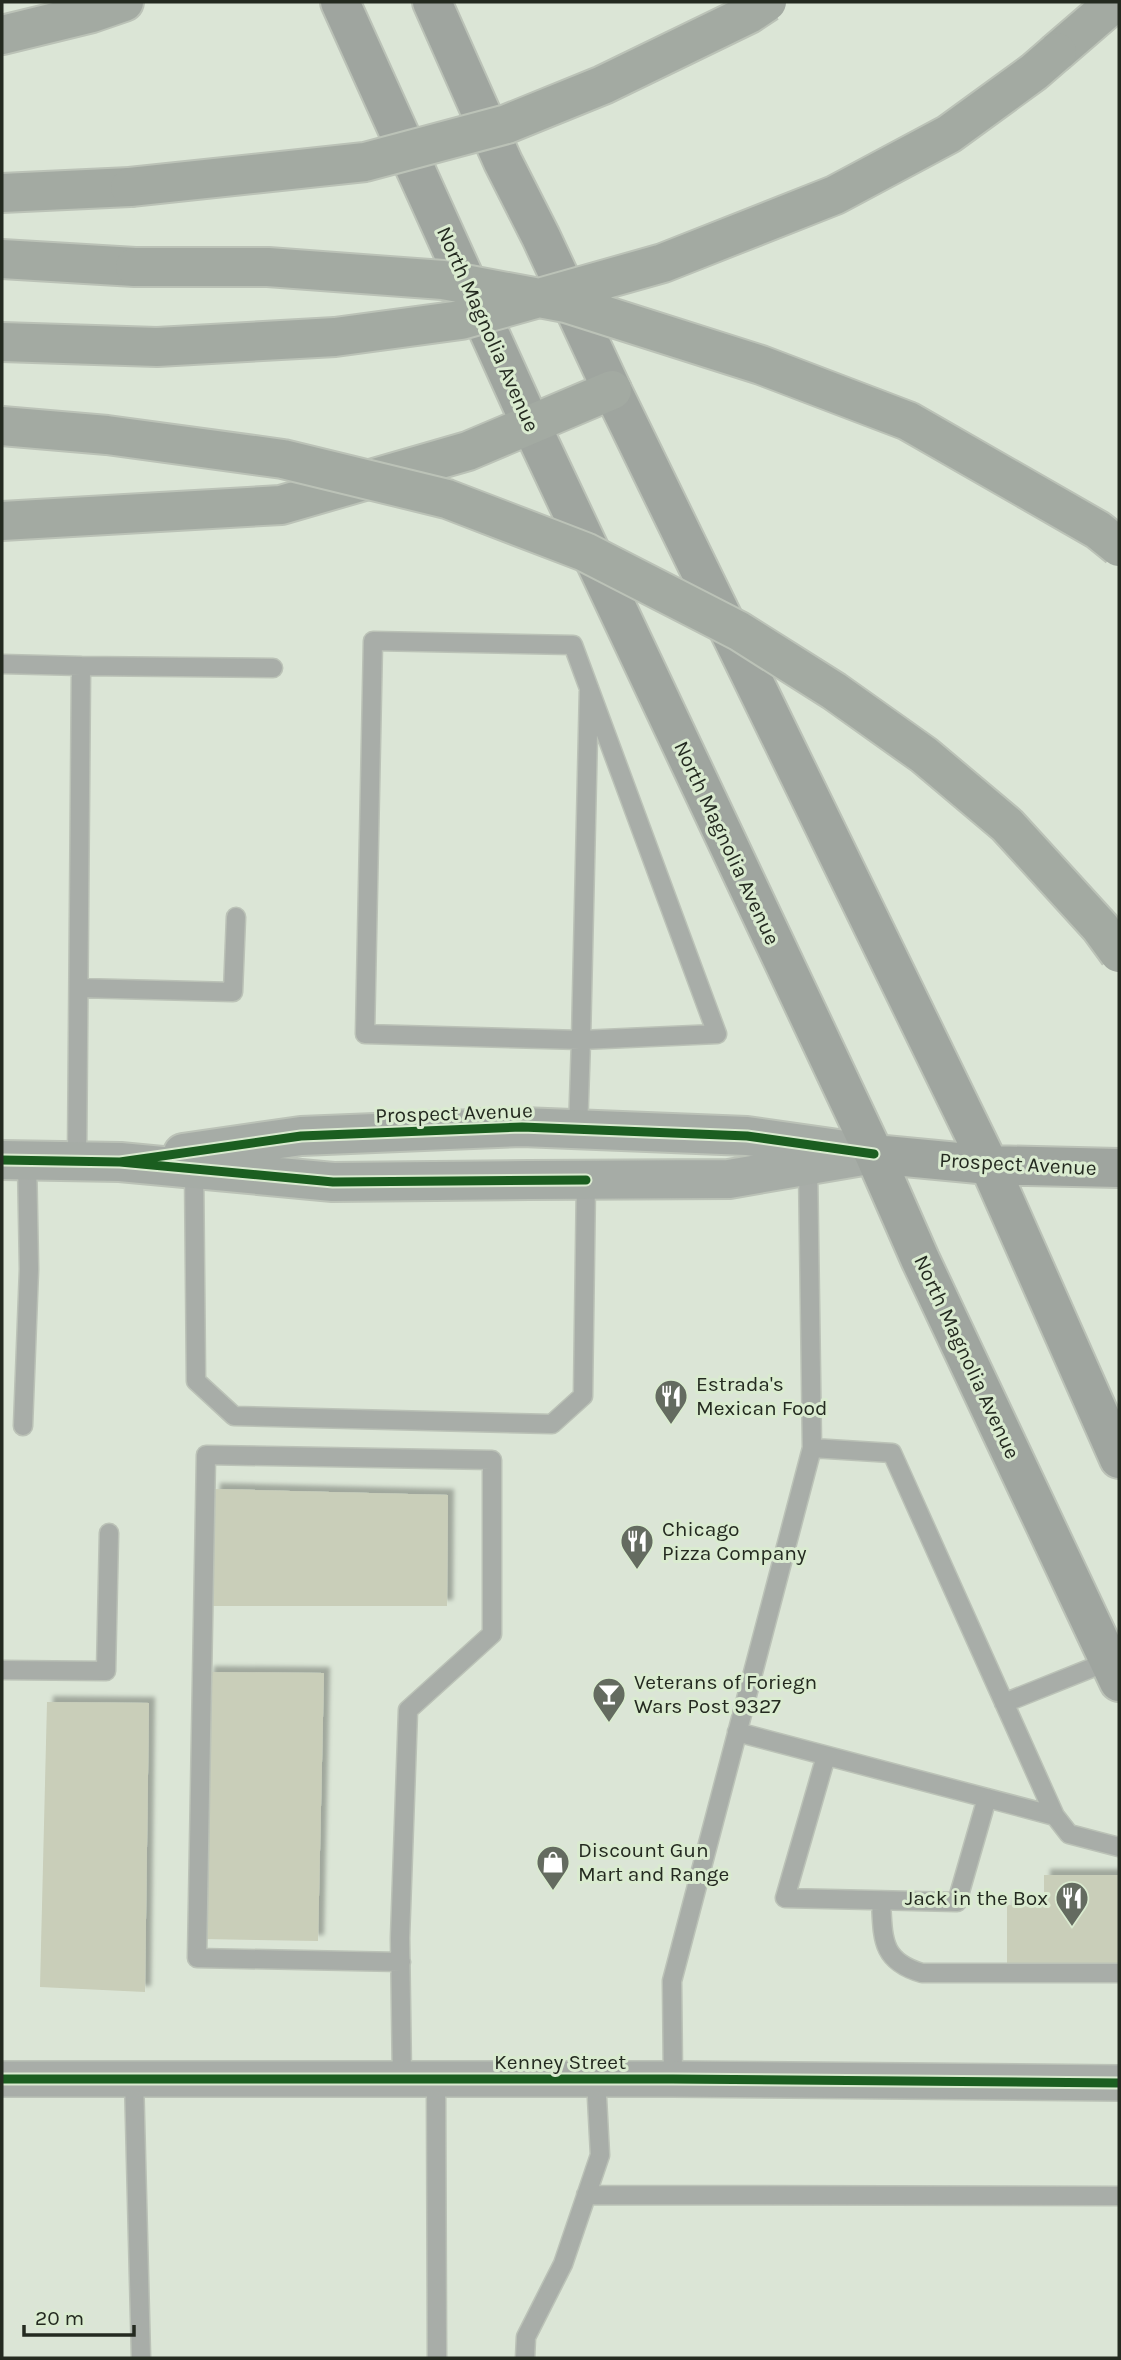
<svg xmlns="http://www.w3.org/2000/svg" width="1121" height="2360" font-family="Karla,sans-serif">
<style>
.building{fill:#c9ceb9;filter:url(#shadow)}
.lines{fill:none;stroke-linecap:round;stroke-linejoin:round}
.service-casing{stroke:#bbc2b7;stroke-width:21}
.minor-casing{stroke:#bbc2b7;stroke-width:38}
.secondary-casing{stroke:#bbc2b7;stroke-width:42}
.primary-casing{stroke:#bbc2b7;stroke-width:42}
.motorway-casing{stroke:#bbc2b7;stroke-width:42}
.service{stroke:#a8ada8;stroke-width:18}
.minor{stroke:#a8ada8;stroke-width:35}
.secondary{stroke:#a6aca6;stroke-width:38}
.primary{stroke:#9fa59f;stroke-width:38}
.motorway{stroke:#a3aaa2;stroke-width:38}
.motorway-bridge-casing{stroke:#bbc2b7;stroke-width:42;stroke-linecap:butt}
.motorway-bridge{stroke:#a3aaa2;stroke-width:38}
.cycleway-casing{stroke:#daebd0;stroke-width:13}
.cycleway{stroke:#1b5e20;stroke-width:9}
.labels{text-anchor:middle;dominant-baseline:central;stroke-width:6;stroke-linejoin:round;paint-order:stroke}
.street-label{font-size:21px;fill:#242a20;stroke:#daebd0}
.poi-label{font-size:21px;fill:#242a20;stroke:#daebd0;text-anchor:start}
</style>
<defs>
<filter id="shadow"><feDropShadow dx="6" dy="-6" stdDeviation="2" flood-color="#0004"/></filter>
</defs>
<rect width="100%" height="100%" fill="#dbe5d6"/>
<path class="building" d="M214 1489 448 1495 447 1606H211Z
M208 1672 324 1673 318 1941 202 1939Z
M47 1702 149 1703 145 1992 40 1987Z
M1044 1875H1119V1967H1007V1905H1044Z"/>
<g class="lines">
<defs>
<path id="service" d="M2 664 81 666
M79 988 233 992 236 917
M578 1130 581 1040 365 1034 373 641 573 645 717 1034 581 1040 589 688
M77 1161 81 666 273 668
M194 1165 196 1381 234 1416 552 1424 583 1396 586 1180
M23 1426 29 1269 27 1160
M2 1670 106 1671 109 1533
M1004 1703 1109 1661
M737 1732 1055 1816 892 1453 812 1448
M826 1756 785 1898 957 1902 987 1798
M1055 1816 1069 1834 1119 1847
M881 1901C883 1939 881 1961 922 1973H1119
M401 1962 197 1958 206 1455 492 1460V1634L408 1710 400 1938 402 2079
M134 2079 141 2358
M436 2079 437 2358
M673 2079 672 1981 812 1448 808 1165
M586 2195 1119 2196
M525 2358 526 2337 563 2264 600 2155 596 2079"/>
<path id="minor" d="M2 2079H673L1119 2083"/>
<path id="secondary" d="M183 1153 301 1136 522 1127 747 1136 838 1149
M2 1160 120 1162 333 1182 529 1180 729 1179 874 1154"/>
<path id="primary" d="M340 2 530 423 874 1154 920 1259 1119 1682
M432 2 503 162 541 237 612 390 989 1165 1119 1459
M874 1154 989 1165 1119 1168"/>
<path id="motorway" d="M2 35 92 13 124 2
M1057 52 1115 2
M2 193 130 187
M2 259 135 267
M2 521 281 505 468 451 612 390"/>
</defs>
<use href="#service" class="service-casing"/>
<use href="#minor" class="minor-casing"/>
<use href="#secondary" class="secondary-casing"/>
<use href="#primary" class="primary-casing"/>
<use href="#motorway" class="motorway-casing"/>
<use href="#service" class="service"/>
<use href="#minor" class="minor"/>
<use href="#secondary" class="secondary"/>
<use href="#primary" class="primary"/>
<use href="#motorway" class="motorway"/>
<defs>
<path id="motorway-bridge" d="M130 187 365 162 507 124 603 85 749 14 767 2
M135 267H268L443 280 566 303 761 365 908 421 1098 530 1119 547
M2 342 157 347 335 337 461 320 663 263 835 195 949 134 1034 72 1057 52
M2 426 107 435 283 459 447 499 585 552 739 631 834 691 924 755 1007 825 1100 927 1119 953"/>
</defs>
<use href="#motorway-bridge" class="motorway-bridge-casing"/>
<use href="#motorway-bridge" class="motorway-bridge"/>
<defs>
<path id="cycleway" d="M2 1160 120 1162 333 1182 586 1180
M120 1162 301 1136 522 1127 747 1136 874 1154
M2 2079H673L1119 2083"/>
</defs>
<use href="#cycleway" class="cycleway-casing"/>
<use href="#cycleway" class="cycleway"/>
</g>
<defs>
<symbol id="restaurant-pin" viewBox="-11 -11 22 30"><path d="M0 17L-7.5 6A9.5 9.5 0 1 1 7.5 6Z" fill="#646b60" stroke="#daebd0"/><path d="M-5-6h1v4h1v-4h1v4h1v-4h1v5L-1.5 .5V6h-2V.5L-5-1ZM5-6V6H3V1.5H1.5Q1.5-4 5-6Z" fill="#fff"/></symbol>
<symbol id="bar-pin" viewBox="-11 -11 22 30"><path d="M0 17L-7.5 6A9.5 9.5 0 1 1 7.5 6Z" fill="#646b60" stroke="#daebd0"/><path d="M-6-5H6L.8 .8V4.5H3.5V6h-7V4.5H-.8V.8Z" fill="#fff"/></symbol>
<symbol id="shop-pin" viewBox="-11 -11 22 30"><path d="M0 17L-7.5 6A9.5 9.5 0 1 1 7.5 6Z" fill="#646b60" stroke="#daebd0"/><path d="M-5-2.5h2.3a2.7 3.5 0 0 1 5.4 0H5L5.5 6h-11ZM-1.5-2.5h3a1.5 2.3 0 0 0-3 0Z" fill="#fff"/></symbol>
</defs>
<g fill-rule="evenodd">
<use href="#restaurant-pin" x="652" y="1377" width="38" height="52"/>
<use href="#restaurant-pin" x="618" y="1522" width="38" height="52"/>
<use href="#bar-pin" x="590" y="1675" width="38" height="52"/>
<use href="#shop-pin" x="534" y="1843" width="38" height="52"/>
<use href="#restaurant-pin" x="1053" y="1879" width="38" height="52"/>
</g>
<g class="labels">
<g class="street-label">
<text transform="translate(488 329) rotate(66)">North Magnolia Avenue</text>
<text transform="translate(727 843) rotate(65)">North Magnolia Avenue</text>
<text transform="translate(454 1113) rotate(-2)">Prospect Avenue</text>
<text transform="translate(1018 1164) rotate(3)">Prospect Avenue</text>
<text transform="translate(967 1357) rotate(65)">North Magnolia Avenue</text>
<text x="560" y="2062">Kenney Street</text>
</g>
<g class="poi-label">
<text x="696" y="1384">Estrada's<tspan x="696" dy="24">Mexican Food</tspan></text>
<text x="662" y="1529">Chicago<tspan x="662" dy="24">Pizza Company</tspan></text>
<text x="634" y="1682">Veterans of Foriegn<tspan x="634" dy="24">Wars Post 9327</tspan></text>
<text x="578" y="1850">Discount Gun<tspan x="578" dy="24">Mart and Range</tspan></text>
<text x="1048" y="1898" text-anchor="end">Jack in the Box</text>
</g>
</g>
<rect width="1121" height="2360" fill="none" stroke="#242a20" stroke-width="7"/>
<path d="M24 2325v10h110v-10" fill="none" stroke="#242a20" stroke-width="3.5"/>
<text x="35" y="2325" font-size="21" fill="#242a20" stroke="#daebd0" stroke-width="5" paint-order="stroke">20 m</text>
</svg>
